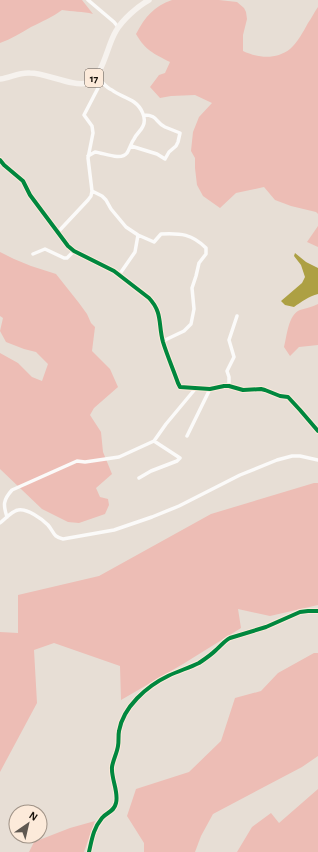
<svg xmlns="http://www.w3.org/2000/svg" width="318" height="852" font-family="'Alegreya Sans',sans-serif">
<style>
.green{fill:#edbdb5}
.water{fill:#ada043}
.lines{fill:none;stroke-linecap:round;stroke-linejoin:round}
.minor{stroke:#fbfaf9;stroke-width:3.5}
.primary{stroke:#f6f2ee;stroke-width:5.5}
.cycleway-casing{stroke:#fceada;stroke-width:6}
.cycleway{stroke:#00873e;stroke-width:4}
.labels{text-anchor:middle;dominant-baseline:central;stroke-width:3.5;stroke-linejoin:round;paint-order:stroke}
.shield{fill:#fceada;stroke:#5b5148;stroke-width:1}
.shield-label{font-size:11px;font-weight:bold;fill:#16100a}
</style>
<rect width="100%" height="100%" fill="#e7ded5"/>
<path class="green" d="M0 0H82L93 14C83 11 72 12 62 10 51 18 43 21 31 27 21 33 11 39 0 43Z
M172 0H219L237 2 244 8 246 12 247 19 243 35V51C258 58 276 60 290 49 298 42 303 32 308 23 312 18 314 12 318 7V214L316 212 291 206 275 200 264 187 236 193 220 208 203 196 197 185 195 168V158L191 151 193 132 199 117 212 103 195 95 171 96 160 98 150 87 159 75 165 73 170 62C153 53 146 51 136 34 145 17 154 6 172 0Z
M318 226V247L307 242Z
M0 252 14 259 31 266 56 274 79 303 87 314 91 323 95 327 92 351 110 369 118 387 94 408 90 415 101 432 103 452 112 474 96 488 100 497 108 499 109 505 105 514 79 523 68 522 42 509 0 469V353L18 363 32 377 42 381 48 364 36 352 24 349 6 342 0 331 3 318 0 316Z
M318 304V345L299 347 290 356 284 347C287 336 288 315 300 310 306 308 312 307 318 304Z
M314 483H318V605L270 616 238 609 241 628 183 664 121 700 120 666 54 643 34 650 37 703 0 772V632L18 633V595L99 576 211 514Z
M314 653H318V756L302 767 213 814 201 836 195 852H144V843L127 816 136 789 189 772 221 741 235 698 261 691 278 673Z
M318 789V852H237L252 827 271 813 279 823Z
M95 821 84 852H29L34 842 70 828Z"/>
<path class="water" d="M295 253 306 262 318 268V294C309 296 301 302 294 307L285 305 281 301 302 283 305 277 301 265 294 256Z"/>
<g class="lines">
<path class="minor" d="M88 0 114 22 118 27
M131 146 157 154 165 159 169 152 176 146 178 142 180 133C175 131 170 129 165 127 155 122 158 115 144 115
M88 156 95 152C104 153 121 161 127 153 130 148 131 143 134 139 136 134 141 131 143 126 147 118 141 107 134 102 127 97 118 95 112 90 107 88 104 84 100 80
M0 160 4 165 23 181 30 195 68 246 74 251 114 271 149 298C163 313 158 324 163 342 167 355 173 369 178 383L180 387 210 389 224 386H229L243 390 261 389 265 390 280 396 288 397 300 410 318 431
M92 191 102 196 106 200 111 209 126 227 138 235 154 242 161 234C181 233 192 234 206 248V254L199 263 196 276 192 288 194 309 191 324 184 331 163 341
M58 232 88 200 91 196 92 191 88 158 93 133 92 126 84 115 97 90 101 81
M33 254 45 249 64 258H67L74 251
M119 275 135 252 138 235
M229 386V377L227 371 234 357 229 340 237 316
M187 436 210 389
M139 478 151 471 177 461 180 458 154 441
M7 517C3 505 3 500 12 490L77 461 85 462 119 457 154 441 166 424 196 388
M0 523C5 519 12 511 18 510 27 508 42 519 48 525 54 532 53 537 63 539L114 530 152 517 179 506 240 475 277 460 292 456H300L318 460
M89 852C92 839 93 829 102 818 107 812 114 812 116 803 119 792 111 779 112 767 113 760 117 753 118 746 119 741 118 736 119 731 123 707 147 686 168 676 178 671 189 668 199 663 205 659 211 655 216 650 221 646 224 641 230 638L266 627 300 612 308 611H318"/>
<path class="primary" d="M0 79C10 78 19 72 30 73 46 73 73 87 87 83 103 78 107 45 116 31 122 20 138 6 149 0"/>
<defs>
<path id="cycleway" d="M0 160 4 165 23 181 30 195 68 246 74 251 114 271 149 298C163 313 158 324 163 342 167 355 173 369 178 383L180 387 210 389 224 386H229L243 390 261 389 265 390 280 396 288 397 300 410 318 431
M89 852C92 839 93 829 102 818 107 812 114 812 116 803 119 792 111 779 112 767 113 760 117 753 118 746 119 741 118 736 119 731 123 707 147 686 168 676 178 671 189 668 199 663 205 659 211 655 216 650 221 646 224 641 230 638L266 627 300 612 308 611H318"/>
</defs>
<use href="#cycleway" class="cycleway-casing"/>
<use href="#cycleway" class="cycleway"/>
</g>
<g class="labels">
<rect class="shield" x="85" y="69" width="18" height="18" rx="3"/>
<g class="shield-label">
<text x="94" y="78">17</text>
</g>
</g>
<g transform="translate(28 824) rotate(34)"><circle r="19" fill="#fceada" stroke="#a09387"/>
<path d="M0-3L7 15L0 10L-7 15Z" fill="#5f5851"/>
<text y="-6" font-size="11" font-weight="bold" text-anchor="middle" fill="#16100a">N</text>
</g>
</svg>
